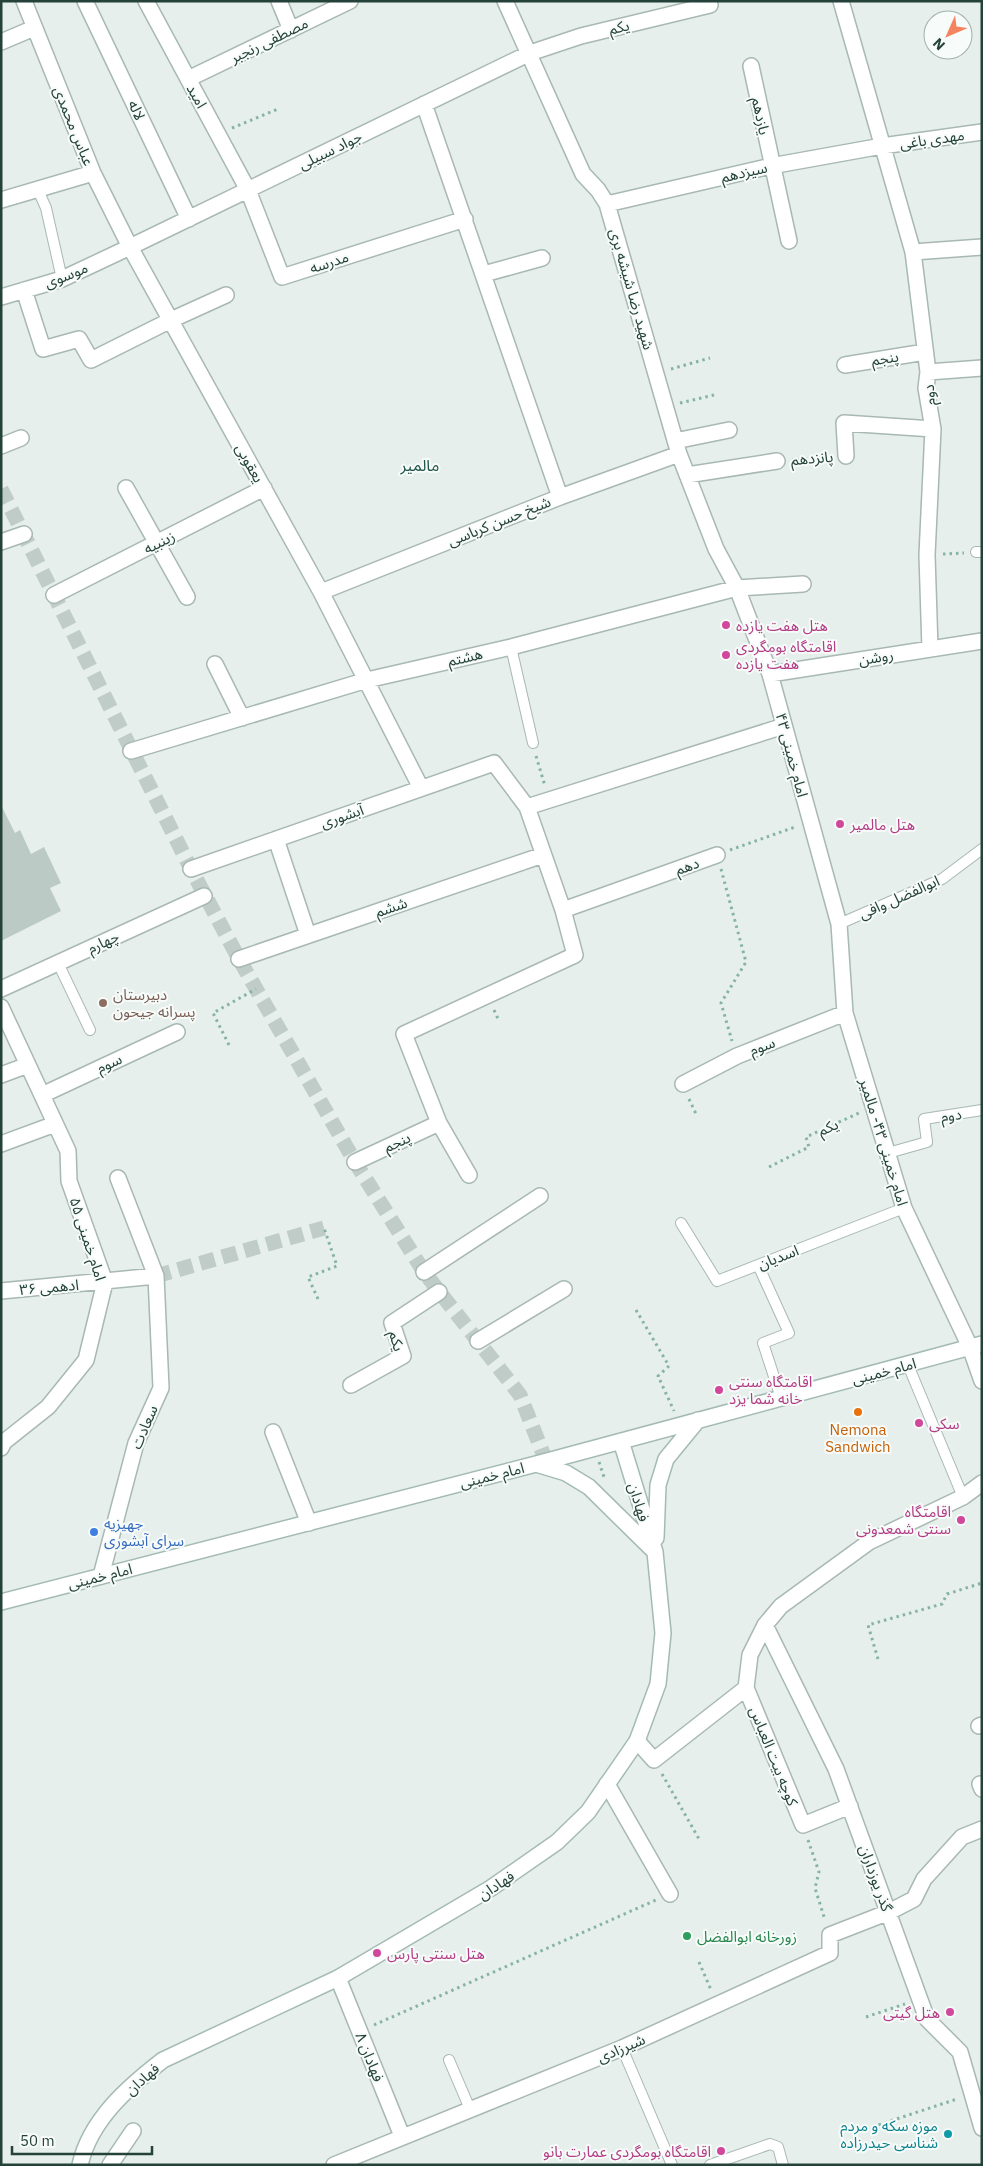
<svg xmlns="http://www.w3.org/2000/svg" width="983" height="2166" font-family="'IBM Plex Sans','Noto Sans Arabic',sans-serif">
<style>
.building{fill:#bbcac4}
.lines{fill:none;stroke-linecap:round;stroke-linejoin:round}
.street-tunnel{stroke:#bfccc8;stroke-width:15;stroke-dasharray:15 8;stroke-linecap:butt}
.lane-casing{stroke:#a8b8b2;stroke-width:12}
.street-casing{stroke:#a8b8b2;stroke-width:18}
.secondary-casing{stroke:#a4bbb3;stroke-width:18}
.path{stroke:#86b3a5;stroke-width:3;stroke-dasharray:2.5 4;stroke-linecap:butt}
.lane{stroke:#fff;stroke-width:10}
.street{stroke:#fff;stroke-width:15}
.secondary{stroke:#fff;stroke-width:15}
.hotel-dot{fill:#d1479c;stroke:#f7fbf9;stroke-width:2}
.education-dot{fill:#8d6e63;stroke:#f7fbf9;stroke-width:2}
.food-dot{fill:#e8710a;stroke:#f7fbf9;stroke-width:2}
.shop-dot{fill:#3f7fe0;stroke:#f7fbf9;stroke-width:2}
.leisure-dot{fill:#2e9e5b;stroke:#f7fbf9;stroke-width:2}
.culture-dot{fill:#0f9aa8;stroke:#f7fbf9;stroke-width:2}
.labels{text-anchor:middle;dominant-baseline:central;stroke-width:4;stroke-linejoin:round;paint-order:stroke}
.street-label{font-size:15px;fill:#24423a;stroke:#f7fbf9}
.hotel-label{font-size:15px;fill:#b23c85;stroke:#f7fbf9;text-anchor:start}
.education-label{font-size:15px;fill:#785e54;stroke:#f7fbf9;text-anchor:start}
.food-label{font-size:15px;fill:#c56008;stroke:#f7fbf9}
.shop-label{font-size:15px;fill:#366cbe;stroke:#f7fbf9;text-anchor:start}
.leisure-label{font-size:15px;fill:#27864d;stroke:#f7fbf9;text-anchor:start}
.culture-label{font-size:15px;fill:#0d838f;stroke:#f7fbf9;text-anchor:end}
.neighbourhood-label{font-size:16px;fill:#1f5548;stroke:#f7fbf9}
</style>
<rect width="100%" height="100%" fill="#e6efeb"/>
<path class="building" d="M1 805 15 833 20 830 31 854 44 847 61 883 50 888 61 911 1 941Z"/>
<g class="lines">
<path class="street-tunnel" d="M1 489 191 869 239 959 355 1162 424 1272 520 1395 546 1461
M156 1276 324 1228"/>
<defs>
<path id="lane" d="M38 190 46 208 62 279
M976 552H982
M511 647 533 743
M839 924 942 879 982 849
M58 963 90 1030
M888 1153 927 1142 924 1119 982 1110
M681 1223 717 1281 904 1208
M758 1265 789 1333 763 1343 781 1398
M908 1365 963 1497
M622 2048 672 2165
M449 2060 470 2109
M710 2165 770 2144 778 2147 783 2165"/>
<path id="street" d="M24 1 93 173 130 247 321 592 421 788
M85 1 189 219
M146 1 248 190 282 277 465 219
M279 1 291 30
M505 1 583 174 598 190 607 204 679 454 716 549 737 588 770 674 839 924 845 1013 904 1208 970 1347 982 1381
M841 1 913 252 928 372 926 388 933 429 927 555 930 649
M1 42 34 28
M751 66 789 241
M188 79 350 1
M424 104 560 497
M1 200 93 173
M607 204 771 166 882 146 982 132
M913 252 982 247
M484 274 542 258
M24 290 43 349 79 339 91 360 171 320 226 295
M1 297 62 279 130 247 530 53 581 36 710 5
M845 365 925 352
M928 372 982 368
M675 441 729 430
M1 446 21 438
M846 456 844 423 933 429
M687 475 777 461
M126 488 187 597
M1 542 24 534
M321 592 560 497 679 454
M54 595 264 488
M215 664 242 718
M770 674 982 641
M131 751 367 680 511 647 737 588 803 584
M527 807 784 726
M276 839 308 935
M191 869 494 763 527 807 563 910 575 955 404 1034 439 1123 469 1175
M563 910 717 855
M239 959 543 855
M1 989 204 896
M1 1007 68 1151 69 1181 105 1282 86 1360 48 1407 4 1442 1 1448
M1 1075 28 1065
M683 1084 737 1056 845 1013
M42 1095 177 1032
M1 1144 55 1124
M355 1162 439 1123
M424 1272 540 1196
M1 1291 156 1276
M478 1341 564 1289
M351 1385 403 1356 392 1323 439 1292
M273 1432 309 1523
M101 1576 136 1443 161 1388 156 1276 118 1178
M765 1625 836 1769 927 2019 960 2052 982 2128
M746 1688 803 1825 850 1806
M979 1726 982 1725
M637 1741 654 1760 746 1688 750 1655 765 1625 781 1606 869 1542 963 1497 982 1483
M607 1784 670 1894
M980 1784 982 1789
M338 1978 402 2136
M110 2165 133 2131
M334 2165 622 2048 830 1953V1935L889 1912 914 1899 924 1879 962 1837 982 1829"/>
<path id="secondary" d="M536 1464 566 1473 589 1487 653 1550
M656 1538 658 1485 666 1459 698 1420
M1 1602 536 1464 982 1344
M80 2165C90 2120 128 2087 163 2060L338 1978 491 1888 557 1842 588 1812 637 1741 658 1684 663 1633 655 1552 621 1441"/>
</defs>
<use href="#lane" class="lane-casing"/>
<use href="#street" class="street-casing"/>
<use href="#secondary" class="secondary-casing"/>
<path class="path" d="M232 128 278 109
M671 369 710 358
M680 403 714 395
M792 460 831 457
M943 554 964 553
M536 756 545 786
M730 850 795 827
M721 869 746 962 721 1003 732 1041
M494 1010 499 1021
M229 1045 213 1013 256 989
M689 1099 697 1116
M769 1167 809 1147 806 1137 859 1113
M318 1299 308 1277 337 1266 324 1228
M636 1310 669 1366 658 1376 674 1411
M599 1462 605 1480
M878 1659 868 1625 942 1604 947 1594 982 1583
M662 1774 699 1839
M808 1840 819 1872 815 1888 825 1920
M699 1962 711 1990
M866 2017 905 2004
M374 2025 656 1900
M860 2131 957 2099"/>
<use href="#lane" class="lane"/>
<use href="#street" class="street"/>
<use href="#secondary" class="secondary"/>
</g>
<g class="hotel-dot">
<circle cx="726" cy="625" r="5"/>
<circle cx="726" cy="655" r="5"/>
<circle cx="840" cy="824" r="5"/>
<circle cx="719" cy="1390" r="5"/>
<circle cx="919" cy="1423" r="5"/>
<circle cx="961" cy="1520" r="5"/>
<circle cx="377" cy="1953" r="5"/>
<circle cx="950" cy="2012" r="5"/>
<circle cx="721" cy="2151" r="5"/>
</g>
<circle class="education-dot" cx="103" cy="1003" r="5"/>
<circle class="food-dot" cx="858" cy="1412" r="5"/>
<circle class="shop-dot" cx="94" cy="1532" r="5"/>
<circle class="leisure-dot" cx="687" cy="1936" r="5"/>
<circle class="culture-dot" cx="948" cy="2134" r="5"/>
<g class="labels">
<g class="street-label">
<text transform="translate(619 27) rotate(-14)">یکم</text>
<text transform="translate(269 40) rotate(-26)">مصطفی رنجبر</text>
<text transform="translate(197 96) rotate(61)">امید</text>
<text transform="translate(137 110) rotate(65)">لاله</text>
<text transform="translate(761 116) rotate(78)">یازدهم</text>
<text transform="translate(74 126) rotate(68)">عباس محمدی</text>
<text transform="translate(932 139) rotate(-8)">مهدی باغی</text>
<text transform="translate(330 150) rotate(-26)">جواد سبیلی</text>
<text transform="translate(744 172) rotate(-13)">سیزدهم</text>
<text transform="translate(329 262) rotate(-18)">مدرسه</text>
<text transform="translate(66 275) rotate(-22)">موسوی</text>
<text transform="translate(632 289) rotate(74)">شهید رضا شیشه بری</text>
<text transform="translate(885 358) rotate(-9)">پنجم</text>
<text transform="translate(929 395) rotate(-95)">دوم</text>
<text transform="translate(812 458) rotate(-5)">پانزدهم</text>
<text transform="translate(250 463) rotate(61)">یعقوبی</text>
<text transform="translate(499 521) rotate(-22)">شیخ حسن کرباسی</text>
<text transform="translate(159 542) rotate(-27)">زینبیه</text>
<text transform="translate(465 657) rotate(-13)">هشتم</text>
<text transform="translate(876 657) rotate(-9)">روشن</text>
<text transform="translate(792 755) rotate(75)">امام خمینی ۴۳</text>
<text transform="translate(342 816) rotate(-19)">آبشوری</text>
<text transform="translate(687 866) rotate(-20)">دهم</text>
<text transform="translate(899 897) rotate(-24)">ابوالفضل وافی</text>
<text transform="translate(391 907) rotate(-19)">ششم</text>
<text transform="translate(103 942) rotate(-25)">چهارم</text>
<text transform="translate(762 1046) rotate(-21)">سوم</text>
<text transform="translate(109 1063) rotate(-25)">سوم</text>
<text transform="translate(951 1115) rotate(-9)">دوم</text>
<text transform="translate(828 1127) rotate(-24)">یکم</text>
<text transform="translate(397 1142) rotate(-25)">پنجم</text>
<text transform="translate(884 1142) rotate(73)">امام خمینی ۴۳- مالمیر</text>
<text transform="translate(88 1239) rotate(72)">امام خمینی ۵۵</text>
<text transform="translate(778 1257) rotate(-21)">اسدیان</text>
<text transform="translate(49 1287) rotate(-5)">ادهمی ۳۶</text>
<text transform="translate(397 1341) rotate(75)">یکم</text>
<text transform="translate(884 1371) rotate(-15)">امام خمینی</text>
<text transform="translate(144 1427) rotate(-67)">سعادت</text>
<text transform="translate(492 1475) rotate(-14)">امام خمینی</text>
<text transform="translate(639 1502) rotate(73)">فهادان</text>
<text transform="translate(100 1576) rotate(-14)">امام خمینی</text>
<text transform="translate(774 1756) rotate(68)">کوچه بيت العباس</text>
<text transform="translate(876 1878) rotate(70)">گذر يوزداران</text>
<text transform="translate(496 1885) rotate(-33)">فهادان</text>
<text transform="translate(621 2048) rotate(-23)">شیرزادی</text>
<text transform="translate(370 2057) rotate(68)">فهادان ۸</text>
<text transform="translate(142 2079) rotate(-41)">فهادان</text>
</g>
<g class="hotel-label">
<text x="736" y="625">هتل هفت یازده</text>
<text x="736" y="646">اقامتگاه بومگردی<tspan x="736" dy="17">هفت یازده</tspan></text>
<text x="850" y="824">هتل مالمير</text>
<text x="729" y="1381">اقامتگاه سنتی<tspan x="729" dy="17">خانه شما یزد</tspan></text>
<text x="929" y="1423">سکی</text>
<text x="951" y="1511" text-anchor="end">اقامتگاه<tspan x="951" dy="17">سنتی شمعدونی</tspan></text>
<text x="387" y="1953">هتل سنتی پارس</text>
<text x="940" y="2012" text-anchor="end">هتل گیتی</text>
<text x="711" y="2151" text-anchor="end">اقامتگاه بومگردی عمارت بانو</text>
</g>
<g class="education-label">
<text x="113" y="994">دبیرستان<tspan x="113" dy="17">پسرانه جیحون</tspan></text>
</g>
<g class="food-label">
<text x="858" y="1429">Nemona<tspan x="858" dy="17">Sandwich</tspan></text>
</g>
<g class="shop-label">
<text x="104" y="1523">جهیزیه<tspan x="104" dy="17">سرای آبشوری</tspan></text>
</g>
<g class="leisure-label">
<text x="697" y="1936">زورخانه ابوالفضل</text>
</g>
<g class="culture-label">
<text x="938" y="2125">موزه سکه و مردم<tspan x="938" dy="17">شناسی حیدرزاده</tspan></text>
</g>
<g class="neighbourhood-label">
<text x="420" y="465">مالمیر</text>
</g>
</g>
<rect width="983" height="2166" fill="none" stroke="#24423a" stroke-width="5"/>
<g transform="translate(948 35) rotate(225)"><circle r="24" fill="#f7fbf9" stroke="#a3b1ad"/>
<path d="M0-4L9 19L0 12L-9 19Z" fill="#f4845f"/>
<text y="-8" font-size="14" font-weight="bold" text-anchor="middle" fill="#24423a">N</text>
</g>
<path d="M12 2146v8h140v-8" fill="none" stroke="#24423a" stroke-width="2.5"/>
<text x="20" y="2146" font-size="15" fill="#24423a" stroke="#f7fbf9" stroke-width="4" paint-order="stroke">50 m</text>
</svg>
